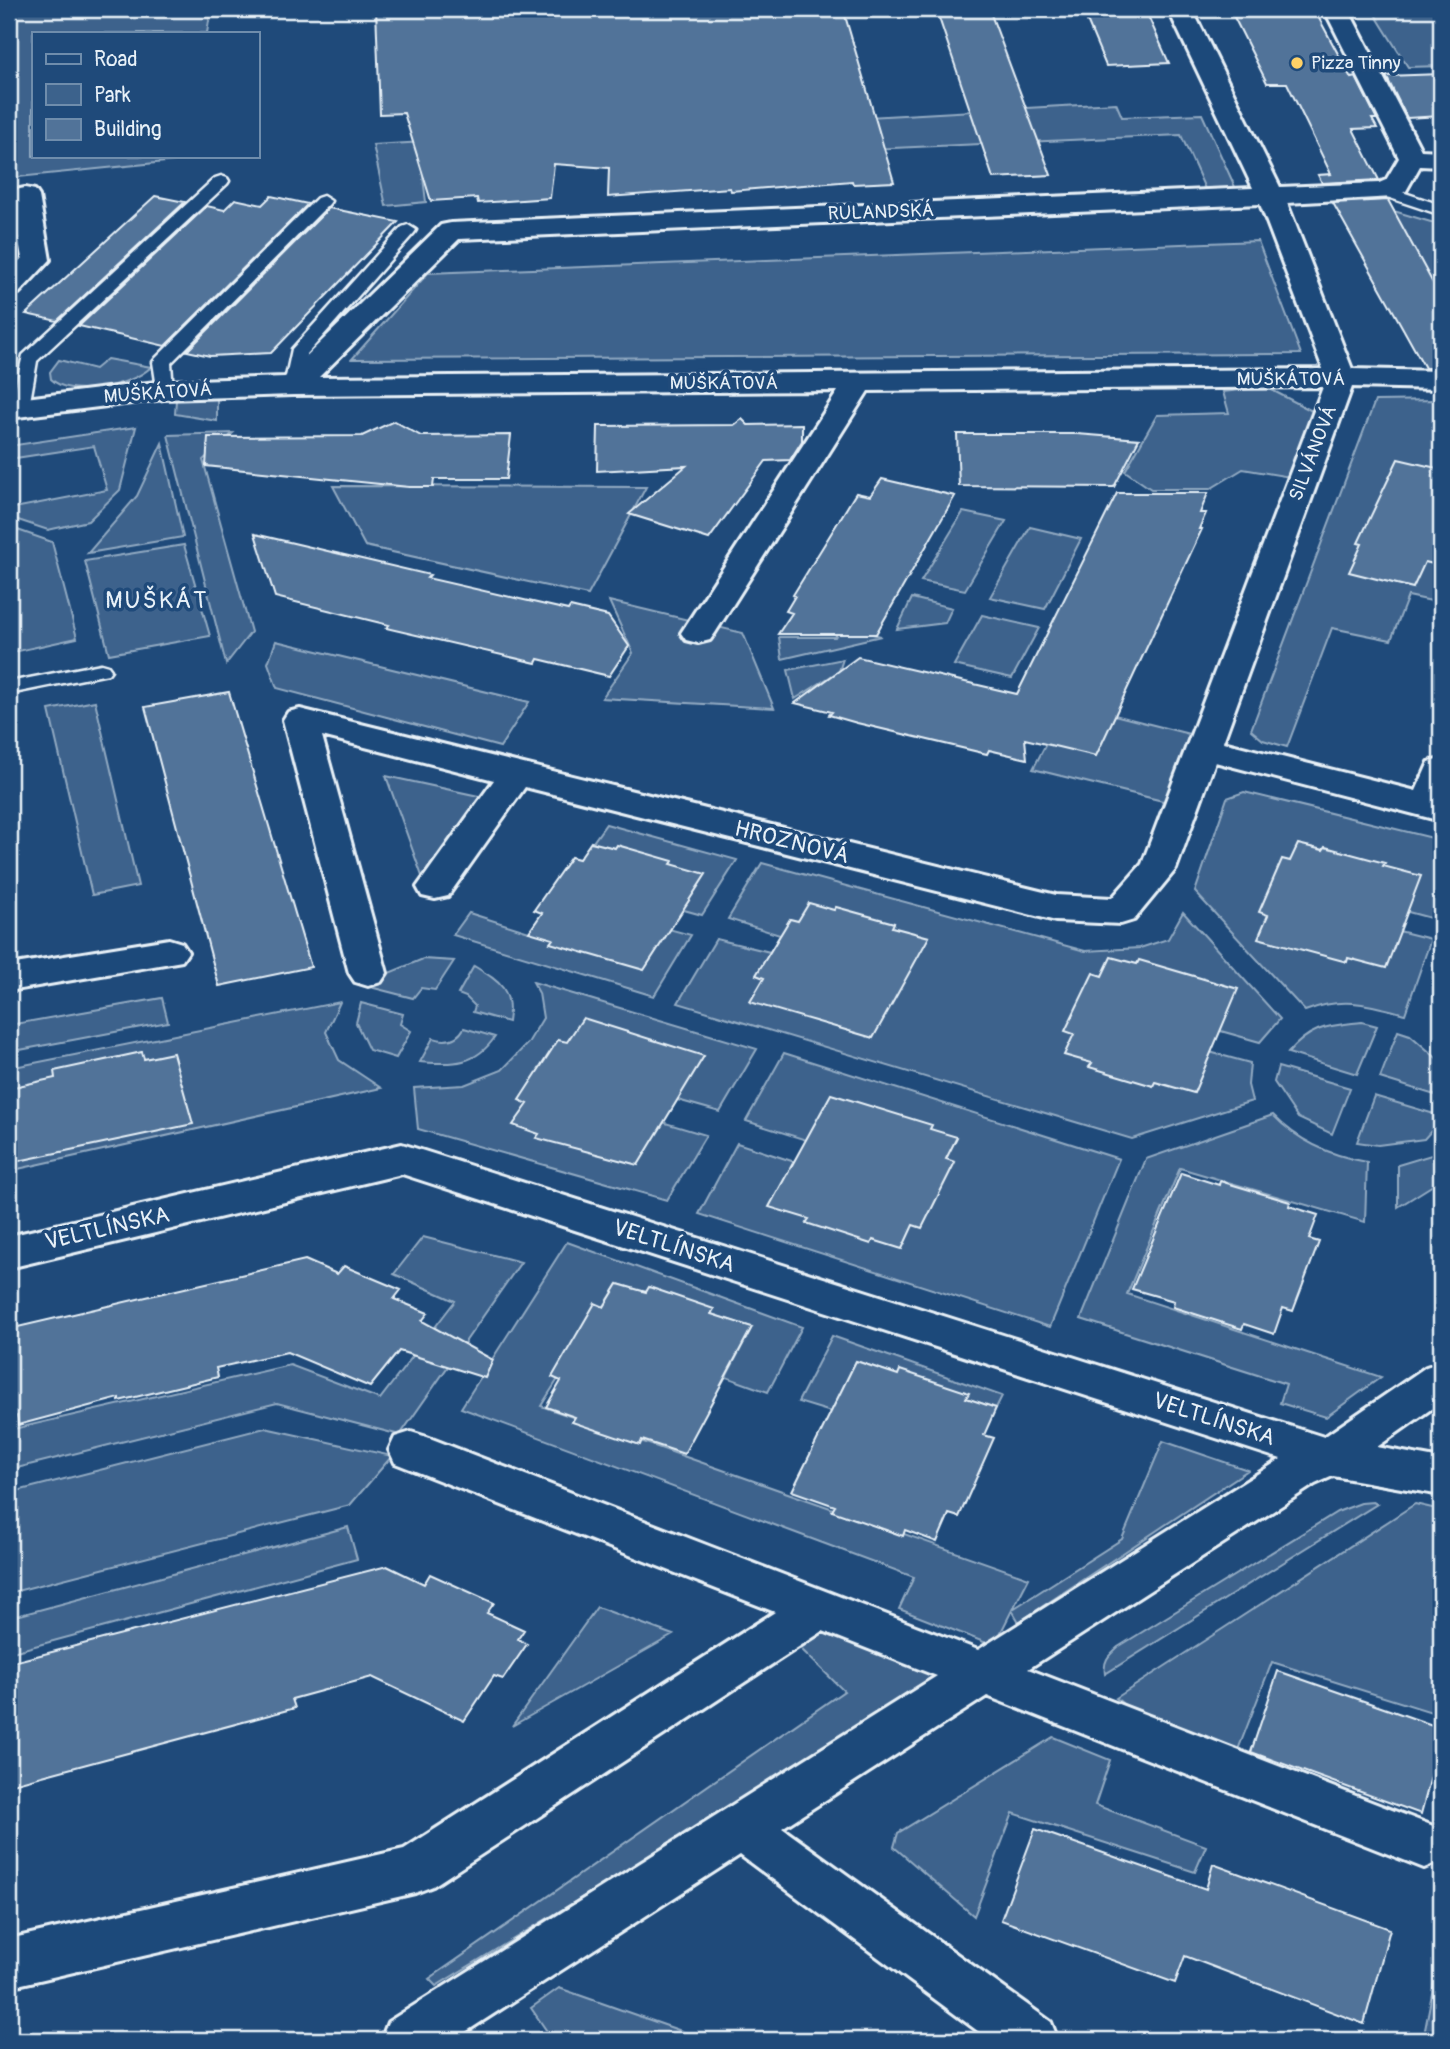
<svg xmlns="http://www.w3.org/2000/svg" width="1450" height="2049" font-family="Pangolin,sans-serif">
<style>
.green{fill:#3c628c;stroke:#92aac2;stroke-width:2}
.building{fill:#517399;stroke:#e8f1f8;stroke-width:2}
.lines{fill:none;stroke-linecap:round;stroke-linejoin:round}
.lane-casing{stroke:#e8f1f8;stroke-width:5}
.street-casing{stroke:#e8f1f8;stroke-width:6}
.lane{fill:#1f4a7a;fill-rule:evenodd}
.street{fill:#1f4a7a;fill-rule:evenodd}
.poi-dot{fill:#ffd166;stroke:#1f4a7a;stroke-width:2.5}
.labels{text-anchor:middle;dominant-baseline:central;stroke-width:7;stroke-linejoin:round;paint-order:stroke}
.far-poi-label{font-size:19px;fill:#e8f1f8;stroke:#1f4a7a;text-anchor:start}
.far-street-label{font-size:19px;fill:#e8f1f8;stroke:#1f4a7a}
.street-label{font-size:23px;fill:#e8f1f8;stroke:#1f4a7a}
.neighbourhood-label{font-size:24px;letter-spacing:2px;fill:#e8f1f8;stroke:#1f4a7a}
</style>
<rect width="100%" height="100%" fill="#1f4a7a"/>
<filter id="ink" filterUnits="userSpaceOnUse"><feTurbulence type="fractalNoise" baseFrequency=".0143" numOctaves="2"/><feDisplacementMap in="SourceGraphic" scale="14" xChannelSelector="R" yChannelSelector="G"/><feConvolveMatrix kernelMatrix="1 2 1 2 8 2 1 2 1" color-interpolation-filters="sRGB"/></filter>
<g filter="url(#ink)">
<path class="green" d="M9 9H211L207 33H33V156H186L185 160 9 178Z
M1441 9V66L1408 67 1373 11Z
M1116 103 1122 117 1202 114 1236 189 1206 191 1181 135 422 169 426 202 386 206 373 145Z
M1387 209 1441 225V356H1420Z
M1258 241 1301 354 352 359 428 273Z
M107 359 151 367C132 386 71 399 51 379L50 372 59 360 95 369Z
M1266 387 1316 413 1290 477 1243 469 1210 489H1151L1125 471 1157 415 1229 413 1223 392Z
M217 398V421L175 414 176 400Z
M1441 400V603L1408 596 1391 640 1332 628 1287 747 1263 740 1251 730 1375 401Z
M136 427 120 490 88 521 48 530 9 517V509L107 490 94 446 9 459V446Z
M233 433 203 460 251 632 226 664 168 435Z
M162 443 183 537 88 553 137 496Z
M333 486 646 487 588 595 365 546Z
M963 512 1006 521 965 590 921 581Z
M9 527 52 542 77 638 9 653Z
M1030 527 1081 539 1045 609 990 597Z
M184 545 210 636 109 654 85 561Z
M912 598 952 608 945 623 897 629Z
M609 601 743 633 774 708 602 698 633 653Z
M982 615 1039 628 1012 678 954 665Z
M841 627 881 636 782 659 779 637H835Z
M276 641 529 702 500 747 277 688 268 663Z
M843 659 839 671 795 699 788 670Z
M95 701 138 886 92 895 49 710Z
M1067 703 1197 736 1171 803 1033 769Z
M386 776 483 797 423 879Z
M1244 792 1441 840V908L1438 920 1397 909 1391 929 1431 939 1405 1014C1368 1004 1342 996 1305 1011L1195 892 1227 798Z
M606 824 737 860 702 915 673 907 661 927 691 935 654 996 453 935 469 913 529 932Z
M762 863 1085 951 1140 948 1168 939 1183 912 1280 1019 1260 1042 1210 1028 1202 1050 1250 1063 1248 1085 1252 1101 1132 1139 678 1003 716 939 770 952 780 935 728 919Z
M423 959 454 961 435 990 421 988 413 998 370 987 384 975Z
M474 966C500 982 513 989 508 1022L473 1012 475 1006 466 997 458 994Z
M533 982 757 1049 720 1112 667 1097 655 1120 706 1135 667 1200 418 1129 414 1088 464 1085 502 1070 528 1043 543 1018 539 993Z
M162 998 168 1022 9 1052V1025Z
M340 1002 326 1032 339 1060 381 1088 9 1171V1068Z
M361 1003 403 1014 400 1024 411 1031 396 1058 369 1050 356 1023Z
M1362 1022 1377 1026 1357 1074 1288 1053C1312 1025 1329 1026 1362 1022Z
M464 1028 495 1037C475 1066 453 1064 420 1062L433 1038C446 1042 457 1041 464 1028Z
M1398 1031 1410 1035 1441 1062V1097L1380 1078Z
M784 1053 1119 1159 1050 1327 699 1214 737 1143 804 1165 816 1143 746 1121Z
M1278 1067 1350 1088 1332 1134 1298 1118 1274 1082Z
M1374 1096 1441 1116V1120L1424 1139 1378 1145 1357 1142Z
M1273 1115C1298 1141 1332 1156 1367 1162L1365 1222 1180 1168 1127 1294 1381 1377 1326 1417 1280 1403 1286 1384 1081 1319 1146 1159Z
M1441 1152V1180L1398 1207V1165Z
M423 1237 521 1262 400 1435 277 1403 9 1470V1430L290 1365 380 1399 455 1301 394 1274Z
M567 1242 802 1327 768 1392 726 1377 752 1327 618 1284 541 1406 1029 1578 1013 1609 1122 1539 1163 1441 1248 1470 1019 1622 1012 1610 994 1646 899 1609 914 1577 461 1408Z
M832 1336 1002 1396 996 1408 856 1361 831 1412 798 1402Z
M265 1428 392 1456 350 1505 9 1593V1493Z
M1373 1502 1377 1504 1105 1674C1103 1661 1108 1656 1118 1647L1337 1512 1361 1503Z
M1415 1504 1441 1510V1715L1272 1662 1236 1755 1145 1722 1116 1698Z
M348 1527 357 1559 9 1653V1618Z
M597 1607 673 1635 512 1726Z
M816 1623 949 1675 436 1986 429 1979 844 1691 792 1640Z
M1053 1737 1110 1760 1095 1805 1206 1846 1195 1872 1013 1813 974 1916 894 1847 898 1833Z
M1441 1947V2040H1423Z
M559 1988 707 2040H553L531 2008Z"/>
<path class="building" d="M376 9H843L894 182 853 184 852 181 731 191 730 188 608 197 609 168 554 164 550 198 478 203 477 198 431 201 404 113 380 114Z
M936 9H989L1051 175 993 178Z
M1082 9H1145L1169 63 1106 66Z
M1230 9H1314L1351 78 1356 77 1377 119H1372L1377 128 1353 129 1379 180 1322 183 1318 175 1331 174 1287 83H1267Z
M1441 74V116L1407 118 1386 76Z
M155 196 185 202 57 321 26 314Z
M271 196 308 204 165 346 79 326 207 206 224 210 235 199 262 205Z
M1388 200 1441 298V368H1425L1333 203Z
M329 208 398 222 271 353 210 356 187 351Z
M742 419 748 425 802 424V441L790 460 766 461 709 539 629 514 686 466 597 471 598 426 734 425Z
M394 421 421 436 511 435 506 479H434L433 487H409L206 466 208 437 362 436Z
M957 434H1077L1139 439 1114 487 959 486Z
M1398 459 1441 469V566L1425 562 1413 588 1349 572 1362 544 1358 543Z
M882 479 955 496 876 634H778L792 613 786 611 795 596 793 595 856 493 870 496Z
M1117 493H1208L1200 513H1206L1199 529H1202L1096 756 1025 739 1027 759 989 750 987 754 857 723 829 715 832 712 795 703 858 657 1017 694Z
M255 534 430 575 427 578 568 610 570 607 608 616 629 646 609 676 538 659 536 663 386 628 389 625 275 597Z
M229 692 311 967 219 986 145 707Z
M591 842 615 848 617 845 673 861 671 864 706 874 644 970 550 943 553 939 529 932 542 913 534 910 571 857 579 859Z
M1298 844 1323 850 1325 847 1385 863 1383 866 1421 876 1386 968 1348 958 1347 962 1258 938 1268 915 1259 912 1282 859 1290 861Z
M809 903 834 910 836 907 894 923 892 927 929 937 873 1038 750 1002 764 978 756 975 790 919 798 921Z
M1111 957 1137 964 1139 960 1238 989 1194 1093 1155 1082 1153 1086 1089 1067 1092 1063 1064 1055 1074 1034 1065 1031 1093 973 1102 976Z
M583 1018 704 1056 638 1165 536 1138 539 1134 513 1125 528 1104 519 1100 558 1040 567 1042Z
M142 1052 144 1059 173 1053 193 1124 9 1163V1088L55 1078 54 1071Z
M831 1094 932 1125 930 1129 957 1137 946 1159 955 1162 922 1228 913 1225 902 1249 873 1240 871 1244 806 1223 809 1219 769 1207Z
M1181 1173 1219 1185 1220 1181 1290 1202 1289 1206 1318 1215 1309 1239 1319 1242 1293 1311 1283 1308 1274 1334 1244 1324 1242 1329 1173 1307 1174 1301 1132 1289Z
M305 1260 337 1274 344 1266 401 1290 394 1299 428 1313 422 1321 493 1360 485 1378 399 1351 370 1387 287 1352 216 1368 218 1377 119 1401V1398L18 1425 17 1416 9 1418V1329Z
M618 1284 646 1292 649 1287 714 1309 711 1314 752 1327 684 1454 642 1440 640 1445 572 1422 575 1417 546 1407 561 1381 552 1377 595 1303 604 1307Z
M856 1361 898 1375 900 1370 969 1393 966 1398 996 1408 984 1435 994 1438 959 1517 949 1514 937 1542 905 1530 903 1536 832 1511 835 1506 792 1491Z
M387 1566 424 1584 430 1574 494 1603 487 1613 524 1630 518 1639 527 1644 503 1679 494 1676 464 1721 372 1677 292 1699 295 1708 9 1785V1663Z
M1278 1671 1441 1728V1739L1421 1814 1251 1752Z
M1035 1829 1206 1889 1213 1864 1390 1929 1364 2024 1185 1956 1175 1983 1001 1920Z"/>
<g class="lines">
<defs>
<path id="lane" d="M221 176 227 178 229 181 227 184 37 361 29 407 20 412 14 411 11 407 23 355 215 178Z
M1384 186 1441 205V215L1378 194 1376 191 1378 188Z
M323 196 331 201 329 204 171 363 173 390 164 395 158 394 153 362 156 358 317 198Z
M408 225 416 230 414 233 307 354 299 390H287L284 386 292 349 402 227Z
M101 664 108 666 111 670 108 674 9 694V682Z"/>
<path id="street" d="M1168 9H1192L1280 187 1379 183 1386 180 1399 158 1324 9H1348L1421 150 1441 151V167L1420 166 1406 191 1394 197 1287 203 1352 369 1441 371V389L1352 387 1223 742 1416 791 1429 762 1441 759V821L1215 762 1176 869 1134 920 1121 924 1056 921 525 787 448 896 435 899 422 896 417 887 494 780 322 736 387 973 381 982 368 986 355 982 349 973 283 720 288 712 300 709 1056 895 1112 898 1142 864 1323 387 868 391 715 633 710 640 698 643 686 640 681 633 838 391 293 395 164 399 9 418V400L164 381 285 377 441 225 451 223 1253 188ZM1260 204 1323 369 319 377 459 239Z
M25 188 35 190 39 196 50 260 19 293 9 296V271L22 258 11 196 15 190Z
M169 939 182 943 188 952 182 961 9 991V965Z
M402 1144 1324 1437 1426 1367 1441 1362V1402L1377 1447 1441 1459V1495L1333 1476 1315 1484 1028 1669 1441 1829V1861L1424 1868 987 1696 782 1828 1051 2022 1058 2040H990L740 1855 453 2040H381L388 2022 937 1676 823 1631 433 1886 415 1893 9 1987V1939L404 1849 775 1612 395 1463 389 1450 395 1437 411 1432 427 1437 978 1650 1281 1459 402 1174 9 1268V1236Z"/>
</defs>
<use href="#lane" class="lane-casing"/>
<use href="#street" class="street-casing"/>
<use href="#lane" class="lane"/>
<use href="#street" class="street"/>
</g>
</g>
<circle class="poi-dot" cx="1297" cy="63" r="7"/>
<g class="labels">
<g class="far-poi-label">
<text x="1311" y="63">Pizza Tinny</text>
</g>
<g class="far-street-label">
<text transform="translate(881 212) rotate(-2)">RULANDSKÁ</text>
<text x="1291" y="379">MUŠKÁTOVÁ</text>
<text x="724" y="383">MUŠKÁTOVÁ</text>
<text transform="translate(158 393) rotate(-4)">MUŠKÁTOVÁ</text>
<text transform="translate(1313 453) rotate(-69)">SILVÁNOVÁ</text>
</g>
<g class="street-label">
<text transform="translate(792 842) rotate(14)">HROZNOVÁ</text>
<text transform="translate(107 1228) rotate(-13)">VELTLÍNSKA</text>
<text transform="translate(674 1246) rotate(18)">VELTLÍNSKA</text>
<text transform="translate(1214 1419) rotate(18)">VELTLÍNSKA</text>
</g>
<g class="neighbourhood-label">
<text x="157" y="600">MUŠKÁT</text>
</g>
</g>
<rect width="1450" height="2049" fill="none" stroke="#1f4a7a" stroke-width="35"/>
<rect x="18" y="18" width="1415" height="2014" fill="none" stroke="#e8f1f8" stroke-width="2.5" filter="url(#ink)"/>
<rect x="32" y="32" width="228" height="126" fill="#1f4a7a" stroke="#6f8dac" stroke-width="2"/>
<rect x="46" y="54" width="35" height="10" fill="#1f4a7a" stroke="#6f8dac" stroke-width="2"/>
<text x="94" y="66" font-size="21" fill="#e8f1f8">Road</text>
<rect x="46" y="84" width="35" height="21" fill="#3c628c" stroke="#6f8dac" stroke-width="2"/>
<text x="94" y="102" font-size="21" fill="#e8f1f8">Park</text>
<rect x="46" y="119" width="35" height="21" fill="#517399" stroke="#6f8dac" stroke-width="2"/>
<text x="94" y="136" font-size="21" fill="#e8f1f8">Building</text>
</svg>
